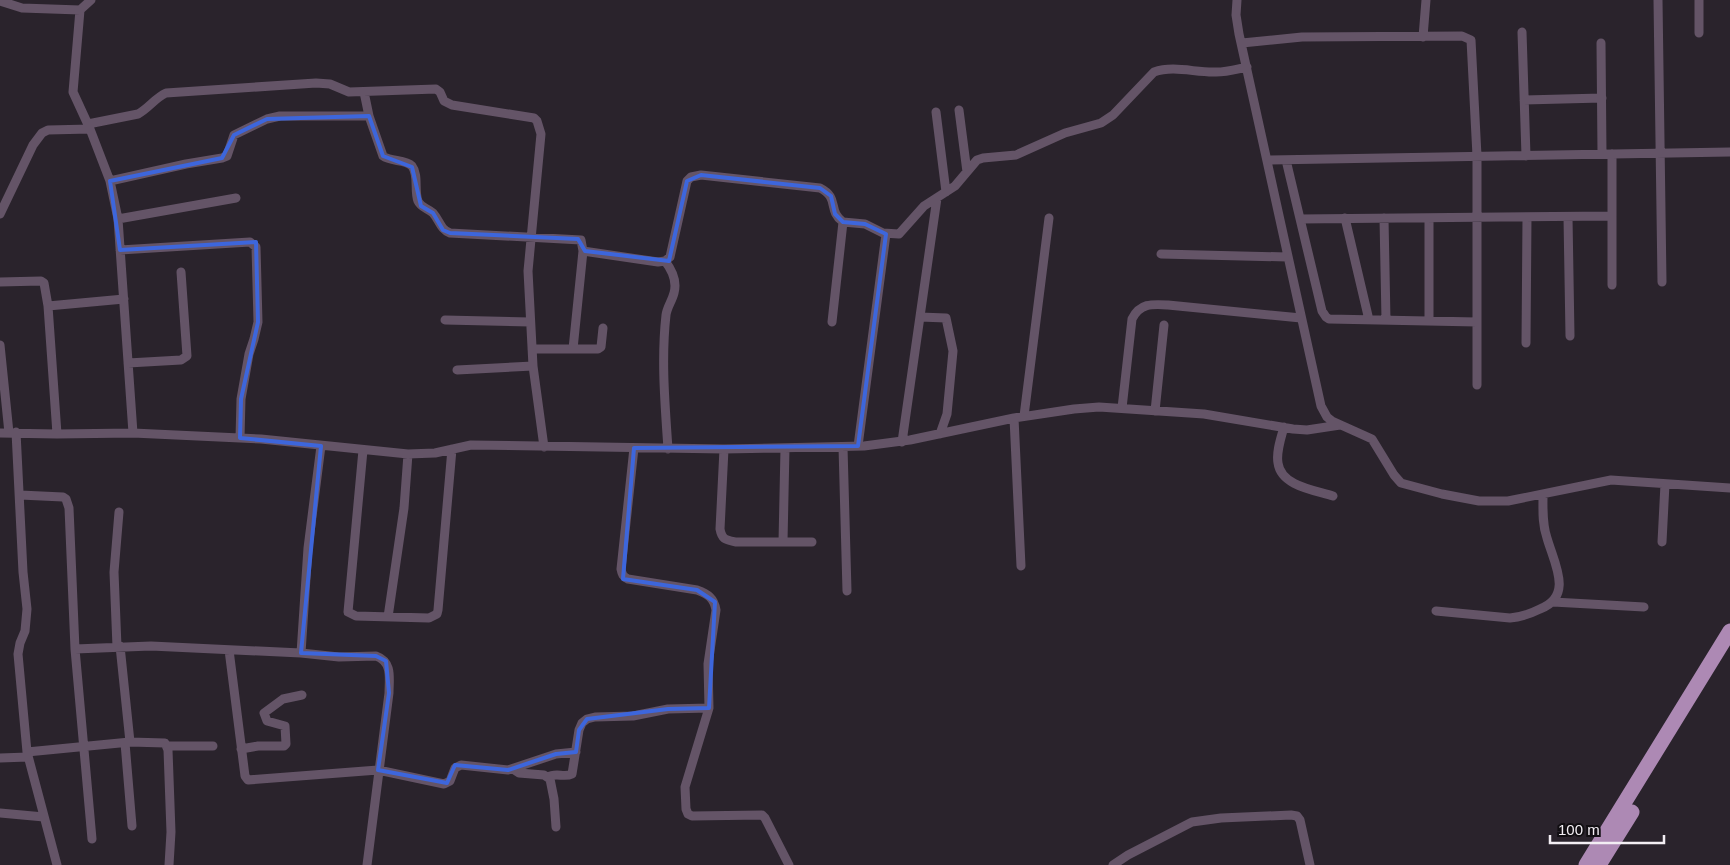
<svg xmlns="http://www.w3.org/2000/svg" width="1730" height="865" font-family="Helvetica,sans-serif">
<style>
.lines{fill:none;stroke-linecap:round;stroke-linejoin:round}
.minor{stroke:#645467;stroke-width:9}
.trunk{stroke:#ad89b4;stroke-width:15}
.marked{fill:none;stroke:#3d66dc;stroke-width:4;stroke-linejoin:round}
</style>
<rect width="100%" height="100%" fill="#2a232c"/>
<g class="lines">
<path class="minor" d="M91 0 80 10 73 92 90 129 110 181 118 219 133 433
M1237 0 1236 15 1239 34 1321 406 1327 417 1332 421 1372 439 1394 475 1401 483 1442 494 1479 501H1508L1611 480 1730 488
M1658 0 1662 282
M1699 0V33
M0 1 22 8 80 10
M1522 32 1526 156
M1423 37 1426 0
M1242 43 1302 37 1462 36 1471 40 1477 156V385
M1601 43 1602 154
M364 92 369 116 383 156C391 162 405 159 412 166 419 175 414 191 418 201 421 208 428 208 433 213 440 221 440 229 450 233L581 240 583 251 573 349
M1524 100 1602 98
M959 110 967 172
M936 112 946 192
M88 124 138 114C149 108 155 98 166 93L316 83 330 84 349 92 436 89 440 92 444 101 452 105 534 118 537 121 541 134 528 271 533 366 544 447
M1612 154V285
M1267 160 1730 152
M1286 160 1322 311 1326 317 1329 319 1477 322
M110 181 186 164 222 158 227 156 234 135 267 119 280 116H369
M0 214 33 145 42 133 48 130 90 129
M1568 217 1570 336
M1345 218 1369 320
M1384 218 1386 320
M1429 218V321
M118 219 236 198
M1300 219 1612 216
M120 250 250 242 256 247 258 322 254 339 249 354 241 399 240 438
M583 251 658 262 665 261 670 257 687 181 691 177 701 175 820 188C840 198 827 210 843 222L865 224 883 233 899 234 924 206 955 186 977 160 983 158 1016 155 1065 133 1101 123 1113 115 1154 72C1174 65 1196 73 1216 72 1227 72 1237 69 1247 67
M1161 254 1287 257
M665 261C672 270 677 282 674 293 672 301 667 307 666 315 661 360 665 404 668 449
M0 282 41 281 44 283 48 306
M920 317 946 318 953 351 947 414 940 434
M445 320 530 322
M832 322 843 222
M1526 343 1527 217
M0 345 9 433
M532 349H598L601 347 603 328
M128 363 181 360 187 356 181 272
M457 370 533 366
M1122 408 1132 319C1140 303 1152 304 1168 305L1301 318
M1155 411 1164 325
M1024 416 1049 218
M1014 418 1021 566
M1284 427C1281 438 1276 452 1278 463 1281 486 1314 490 1333 496
M16 432 23 572 27 609 25 631 20 643 18 654 27 752 57 865
M0 433 57 434 133 433 261 439 408 454 435 453 471 445 724 449 864 446 910 440 1014 418 1074 409 1099 407 1204 414 1293 429 1307 430 1340 425
M57 434 48 306 124 299
M902 442 937 198
M858 446 886 234
M843 447 847 591
M634 448 621 569C622 574 623 577 628 579L697 590C708 594 714 598 716 610L708 664 709 708 685 787 686 809 688 814 692 816 762 815 765 818 789 865
M724 449 720 529C722 540 726 540 736 542H812
M363 450 348 612 356 616 429 618 437 614 438 610 452 449
M20 495 63 497 66 499 69 508 75 649 92 839
M783 542 785 448
M1662 542 1665 484
M1553 602 1644 607
M1436 611 1510 618C1521 617 1530 614 1540 609 1574 596 1554 563 1547 538 1542 524 1543 509 1543 495
M388 617 404 508 408 454
M120 646 130 742
M117 647 114 572 119 512
M75 649 151 646 301 653 339 657 376 656C393 662 389 679 389 693L367 865
M229 650 245 776 248 780 378 770 444 784 450 781 455 768 461 765 508 770 556 754 576 752
M301 653 308 548 321 446
M125 743 132 826
M167 746H213
M241 749 258 746H284L286 744 285 726 267 721 264 713 283 699 302 695
M27 752 130 742 165 743 168 750 171 832 169 865
M0 758 28 757
M513 769 519 773 544 775 550 779 554 799 556 827
M548 777C556 772 564 778 572 774L579 730 582 723 587 719 595 717 633 716 668 709 709 708
M0 813 44 817
M1113 865 1128 855 1192 822 1221 818 1291 815 1297 816 1300 820 1310 865"/>
<path class="trunk" d="M1586 865 1730 631
M1599 865 1632 812"/>
</g>
<path class="marked" d="M369 116 383 156 412 167 421 206 433 213 443 230 450 233 578 239 585 251 669 261 687 181 701 175 820 188 831 196 835 214 843 222 865 224 886 234 858 446 634 448 623 579 697 590 715 602 709 708 668 709 587 719 579 730 576 752 556 754 508 770 455 765 447 783 378 770 389 693 386 661 376 656 301 653 321 446 240 438 241 399 258 322 256 242 120 250 110 181 222 158 234 135 267 119Z"/>
<path d="M1550 835v8h114v-8" fill="none" stroke="#f3eef4" stroke-width="2.5"/>
<text x="1558" y="835" font-size="15" fill="#f3eef4" stroke="#110e12" stroke-width="4" paint-order="stroke">100 m</text>
</svg>
